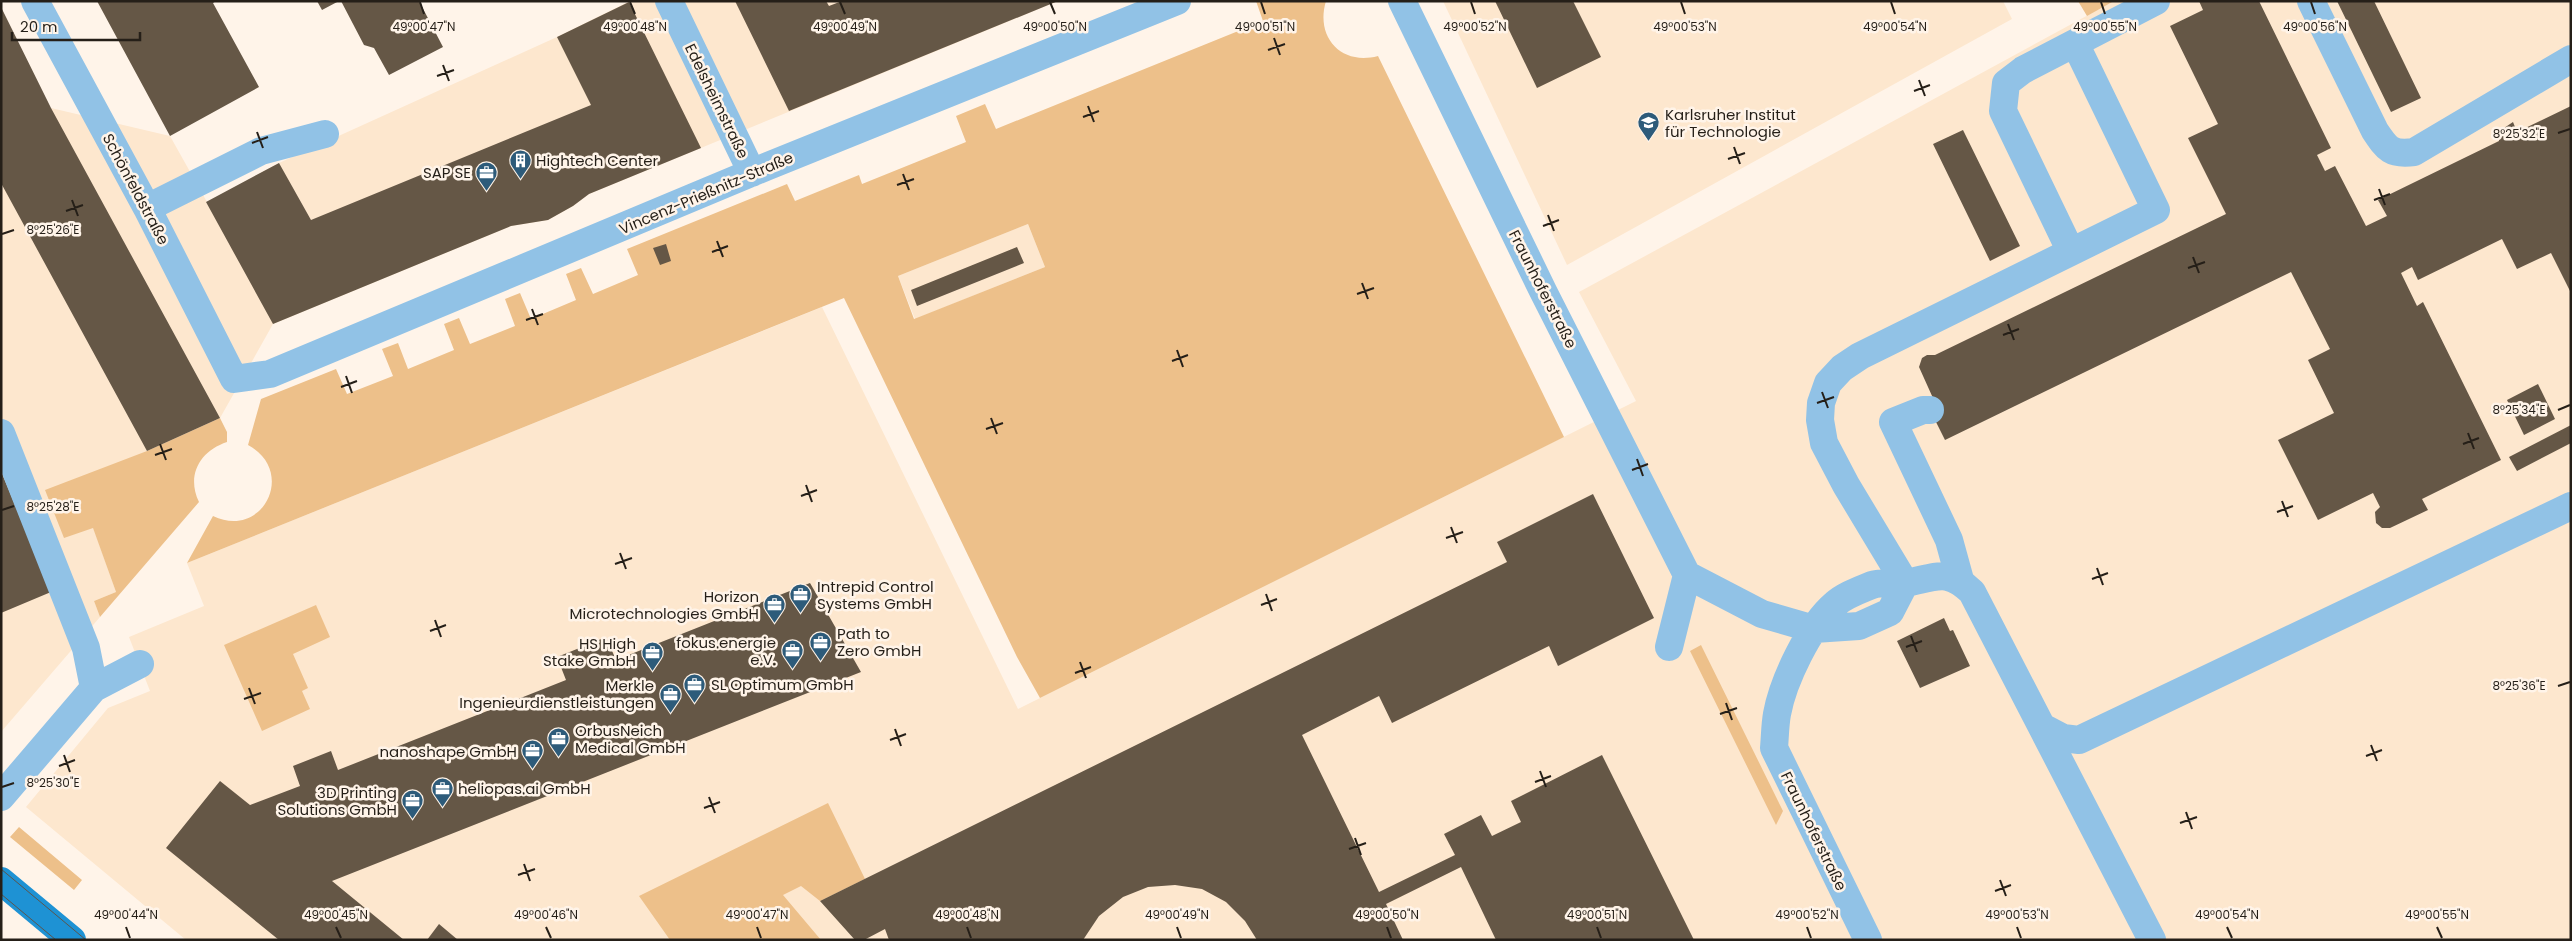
<svg xmlns="http://www.w3.org/2000/svg" width="2572" height="941" font-family="Poppins,sans-serif">
<style>
.built{fill:#fde7ce}
.green{fill:#edc08a;fill-rule:evenodd}
.building{fill:#655746}
.lines{fill:none;stroke-linecap:round;stroke-linejoin:round}
.minor{stroke:#91c2e6;stroke-width:28}
.major{stroke:#1e92d4;stroke-width:28}
.tram{stroke:#5c554d;stroke-width:1}
.ticks{fill:none;stroke:#251f18;stroke-width:2}
.labels{text-anchor:middle;dominant-baseline:central;stroke-width:5;stroke-linejoin:round;paint-order:stroke}
.street-label{font-size:15px;fill:#251f18;stroke:#fff4e9}
.poi-label{font-size:15px;fill:#251f18;stroke:#fff4e9;text-anchor:start}
.ticks-label{font-size:12px;text-anchor:middle;fill:#251f18;stroke:#fff4e9;stroke-width:5;stroke-linejoin:round;paint-order:stroke}
</style>
<rect width="100%" height="100%" fill="#fff4e9"/>
<path class="built" d="M630 1H1058L589 194 573 206 548 220 511 226 273 324 220 418 147 451 93 527 116 592 94 601 100 617 1 732V136L51 108 170 136 207 202 279 163 557 37Z
M1443 1H2003L2012 19 1567 265Z
M2114 1H2571V940H186L26 807 108 708 150 691 129 637 204 606 187 563 822 307 1018 709 1636 401 1579 292Z
M1028 224 1045 267 915 319 898 276Z"/>
<path class="green" d="M1256 1H1326C1315 37 1341 66 1378 56L1564 437 1040 698 1017 657 844 298 187 563 213 516C263 540 297 471 248 445L261 399 336 369 347 394 393 376 382 349 398 343 408 369 454 350 444 324 459 318 470 344 515 326 505 299 520 293 531 319 576 300 566 274 581 268 593 294 638 275 627 249 787 184 795 201 859 175 862 184 966 142 956 116 985 104 996 129 1263 21ZM1028 224 1045 267 914 319 898 276Z
M2078 1H2114L2087 16Z
M220 418 227 432V442C200 451 186 475 199 502L100 617 94 601 116 592 93 528 64 538 45 490 147 451Z
M316 605 330 637 293 654 308 688 302 691 310 709 262 731 224 645Z
M1701 645 1783 811 1776 825 1690 651Z
M828 803 865 879 820 901 801 886 783 895 821 940H670L639 896Z
M19 827 82 880 74 890 10 837Z"/>
<path class="building" d="M97 1H216L213 3 259 87 170 136Z
M317 1H339L322 10Z
M341 1H419L443 47 389 75 374 48 364 45Z
M735 1H826L829 6 842 1H1058L789 111Z
M1495 1H1573L1601 57 1537 88Z
M2199 1H2259L2331 148 2317 155 2325 171 2335 166 2366 226 2387 216 2378 200 2499 141 2498 132 2513 122 2517 132 2571 106V293L2551 253 2517 269 2502 239 2418 280 2412 267 2401 273 2417 306 2423 302 2501 460 2422 499 2428 510 2390 528H2382L2376 523 2375 512 2380 507 2373 493 2318 520 2278 440 2334 413 2308 360 2330 349 2291 272 1945 440 1930 410 1937 407 1919 367 1922 358 1927 355H1935L2226 214 2188 138 2218 124 2170 26 2203 10Z
M2337 1H2374L2421 98 2391 112Z
M629 2 701 148 589 194 573 206 548 220 511 226 273 324 206 202 279 163 311 220 591 105 557 37Z
M1 7 51 108 220 418 147 451 1 183Z
M1963 130 2020 246 1990 261 1933 144Z
M666 244 671 261 660 265 653 248Z
M1017 247 1024 263 917 306 911 290Z
M2538 384 2555 419 2524 435 2507 400Z
M2571 425V443L2517 471 2509 457Z
M1 471 51 592 1 613Z
M1593 494 1654 618 1558 666 1549 646 1392 723 1379 696 1302 735 1379 892 1455 855 1444 834 1481 815 1492 836 1521 822 1511 801 1602 755 1694 940H1496L1461 867 1386 904 1403 940H1257L1245 921 1226 902 1202 889 1175 885 1148 887 1123 897 1099 916 1083 940H889L885 929 864 940H855L820 901 1507 562 1497 542Z
M810 583 861 672 332 881 404 940H279L166 848 220 781 250 805 300 786 293 766 331 751 338 770 566 680 557 657 582 647 606 637 616 660Z
M1944 618 1950 631 1953 630 1970 666 1920 688 1897 641Z
M439 924 458 940H427Z"/>
<g class="lines">
<path class="minor" d="M35 1 147 208 234 379 270 374 768 166 1177 1
M669 1 752 173
M1402 1 1543 291 1687 575
M2311 1 2375 131C2387 149 2391 155 2414 152L2571 59
M147 208 261 151 325 134
M2071 252 2003 111 2006 83 2023 70 2075 43
M1930 410H1923L1893 422 1949 540 1960 580
M1 433 86 648 94 688
M1687 575 1762 614 1814 629 1859 626 1890 612 1905 583
M1905 583 1846 485 1824 443 1820 420 1821 403 1828 383 1842 368 1860 356 2156 210 2075 43 2156 1
M1669 647 1687 575
M2042 727 2063 738 2079 740 2571 506
M1 797 94 688 140 664
M1868 940 1774 748C1775 737 1775 725 1777 714 1783 681 1809 626 1835 604 1845 595 1860 590 1872 585 1883 581 1895 585 1906 583 1937 577 1947 568 1972 592L2152 940"/>
<path class="major" d="M1 881 72 940"/>
<path class="tram" d="M1 869 86 940
M1 894 56 940"/>
</g>
<path class="ticks" d="M420 2 424 14M630 2 635 14M840 2 845 14M1050 2 1055 14M1261 2 1265 14M1471 2 1475 14M1681 2 1685 14M1891 2 1895 14M2101 2 2105 14M2311 2 2315 14M1274 38 1280 55M1268 50 1285 44M443 65 449 81M437 76 454 70M1919 80 1925 96M1914 91 1930 85M1088 106 1094 122M1083 117 1099 111M257 132 263 148M2558 133 2570 129M252 143 268 137M1734 147 1740 164M1728 159 1745 153M903 174 909 190M897 185 914 179M2379 189 2385 205M72 200 78 216M2374 200 2390 194M66 211 83 205M1548 215 1554 231M1543 226 1559 220M2 234 14 230M717 241 723 257M712 252 728 246M2193 257 2199 273M2188 268 2205 262M1362 283 1368 299M1357 294 1374 288M532 309 538 325M526 320 543 314M2008 324 2014 340M2003 335 2019 329M1177 350 1183 367M1172 361 1188 355M346 376 352 393M341 387 357 381M1822 392 1828 408M1817 403 1834 397M2558 410 2570 405M991 418 997 434M986 429 1003 423M2468 433 2474 449M160 444 166 460M2463 444 2479 438M155 455 172 449M1637 459 1643 476M1632 470 1648 464M806 485 812 502M801 496 817 490M2282 501 2288 517M2 510 14 506M2277 512 2293 506M1451 527 1457 543M1446 538 1463 532M620 553 626 569M615 564 632 558M2097 568 2103 585M2092 579 2108 573M1266 594 1272 611M1261 605 1277 599M435 620 441 637M430 631 446 625M1911 636 1917 652M1906 647 1922 641M1080 662 1086 678M1075 673 1091 667M2558 686 2570 682M249 688 255 704M244 699 261 693M1726 703 1732 720M1720 714 1737 708M895 729 901 746M890 740 906 734M2371 745 2377 761M64 755 70 772M2366 756 2382 750M59 766 75 760M1540 771 1546 787M1535 782 1551 776M2 787 14 783M709 797 715 813M704 808 720 802M2186 812 2192 829M2180 823 2197 817M1355 838 1361 855M1349 849 1366 843M524 864 530 881M518 875 535 869M2000 880 2006 896M1995 891 2011 885M126 927 130 938M336 927 341 938M546 927 551 938M757 927 761 938M967 927 971 938M1177 927 1181 938M1387 927 1391 938M1597 927 1601 938M1807 927 1811 938M2017 927 2021 938M2227 927 2232 938M2437 927 2442 938"/>
<defs>
<symbol id="university-pin" viewBox="-11 -11 22 30"><path d="M0 17L-7.5 6A9.5 9.5 0 1 1 7.5 6Z" fill="#2d5b7a" stroke="#fff4e9"/><path d="M0-5L7-2L0 1L-7-2ZM-4 1L0 2.5L4 1V4Q0 6-4 4Z" fill="#fff"/></symbol>
<symbol id="building-pin" viewBox="-11 -11 22 30"><path d="M0 17L-7.5 6A9.5 9.5 0 1 1 7.5 6Z" fill="#2d5b7a" stroke="#fff4e9"/><path d="M-4-6H4V6H1V3H-1V6H-4ZM-2.5-4.3h1.7v1.8h-1.7ZM.8-4.3h1.7v1.8H.8ZM-2.5-1h1.7V.8h-1.7ZM.8-1h1.7V.8H.8Z" fill="#fff"/></symbol>
<symbol id="office-pin" viewBox="-11 -11 22 30"><path d="M0 17L-7.5 6A9.5 9.5 0 1 1 7.5 6Z" fill="#2d5b7a" stroke="#fff4e9"/><path d="M-6-3h4V-5.5h4V-3h4V5H-6ZM-1-4.5V-3h2v-1.5ZM-6 0V1H6V0Z" fill="#fff"/></symbol>
</defs>
<g fill-rule="evenodd">
<use href="#university-pin" x="1636" y="110" width="25" height="34"/>
<use href="#building-pin" x="508" y="148" width="25" height="34"/>
<use href="#office-pin" x="474" y="160" width="25" height="34"/>
<use href="#office-pin" x="788" y="582" width="25" height="34"/>
<use href="#office-pin" x="762" y="592" width="25" height="34"/>
<use href="#office-pin" x="808" y="630" width="25" height="34"/>
<use href="#office-pin" x="780" y="638" width="25" height="34"/>
<use href="#office-pin" x="640" y="640" width="25" height="34"/>
<use href="#office-pin" x="682" y="672" width="25" height="34"/>
<use href="#office-pin" x="658" y="682" width="25" height="34"/>
<use href="#office-pin" x="546" y="726" width="25" height="34"/>
<use href="#office-pin" x="520" y="738" width="25" height="34"/>
<use href="#office-pin" x="430" y="776" width="25" height="34"/>
<use href="#office-pin" x="400" y="788" width="25" height="34"/>
</g>
<g class="labels">
<g class="street-label">
<text transform="translate(717 101) rotate(64)">Edelsheimstraße</text>
<text transform="translate(136 189) rotate(62)">Schönfeldstraße</text>
<text transform="translate(706 193) rotate(-23)">Vincenz-Prießnitz-Straße</text>
<text transform="translate(1543 289) rotate(63)">Fraunhoferstraße</text>
<text transform="translate(1814 831) rotate(64)">Fraunhoferstraße</text>
</g>
<g class="poi-label">
<text x="1665" y="114">Karlsruher Institut<tspan x="1665" dy="17">für Technologie</tspan></text>
<text x="536" y="160">Hightech Center</text>
<text x="471" y="172" text-anchor="end">SAP SE</text>
<text x="817" y="586">Intrepid Control<tspan x="817" dy="17">Systems GmbH</tspan></text>
<text x="759" y="596" text-anchor="end">Horizon<tspan x="759" dy="17">Microtechnologies GmbH</tspan></text>
<text x="837" y="633">Path to<tspan x="837" dy="17">Zero GmbH</tspan></text>
<text x="776" y="642" text-anchor="end">fokus.energie<tspan x="776" dy="17">e.V.</tspan></text>
<text x="636" y="643" text-anchor="end">HS High<tspan x="636" dy="17">Stake GmbH</tspan></text>
<text x="711" y="684">SL Optimum GmbH</text>
<text x="654" y="685" text-anchor="end">Merkle<tspan x="654" dy="17">Ingenieurdienstleistungen</tspan></text>
<text x="575" y="730">OrbusNeich<tspan x="575" dy="17">Medical GmbH</tspan></text>
<text x="517" y="751" text-anchor="end">nanoshape GmbH</text>
<text x="458" y="788">heliopas.ai GmbH</text>
<text x="397" y="792" text-anchor="end">3D Printing<tspan x="397" dy="17">Solutions GmbH</tspan></text>
</g>
</g>
<g class="ticks-label">
<text x="2105" y="31">49°00'55"N</text>
<text x="2315" y="31">49°00'56"N</text>
<text x="424" y="31">49°00'47"N</text>
<text x="635" y="31">49°00'48"N</text>
<text x="845" y="31">49°00'49"N</text>
<text x="1055" y="31">49°00'50"N</text>
<text x="1265" y="31">49°00'51"N</text>
<text x="1475" y="31">49°00'52"N</text>
<text x="1685" y="31">49°00'53"N</text>
<text x="1895" y="31">49°00'54"N</text>
<text x="2519" y="138">8°25'32"E</text>
<text x="53" y="234">8°25'26"E</text>
<text x="2519" y="414">8°25'34"E</text>
<text x="53" y="511">8°25'28"E</text>
<text x="2519" y="690">8°25'36"E</text>
<text x="53" y="787">8°25'30"E</text>
<text x="126" y="919">49°00'44"N</text>
<text x="336" y="919">49°00'45"N</text>
<text x="546" y="919">49°00'46"N</text>
<text x="757" y="919">49°00'47"N</text>
<text x="967" y="919">49°00'48"N</text>
<text x="1177" y="919">49°00'49"N</text>
<text x="1387" y="919">49°00'50"N</text>
<text x="1597" y="919">49°00'51"N</text>
<text x="1807" y="919">49°00'52"N</text>
<text x="2017" y="919">49°00'53"N</text>
<text x="2227" y="919">49°00'54"N</text>
<text x="2437" y="919">49°00'55"N</text>
</g>
<rect width="2572" height="941" fill="none" stroke="#251f18" stroke-width="5"/>
<path d="M12 32v8h128v-8" fill="none" stroke="#251f18" stroke-width="2.5"/>
<text x="20" y="32" font-size="15" fill="#251f18" stroke="#fff4e9" stroke-width="4" paint-order="stroke">20 m</text>
</svg>
